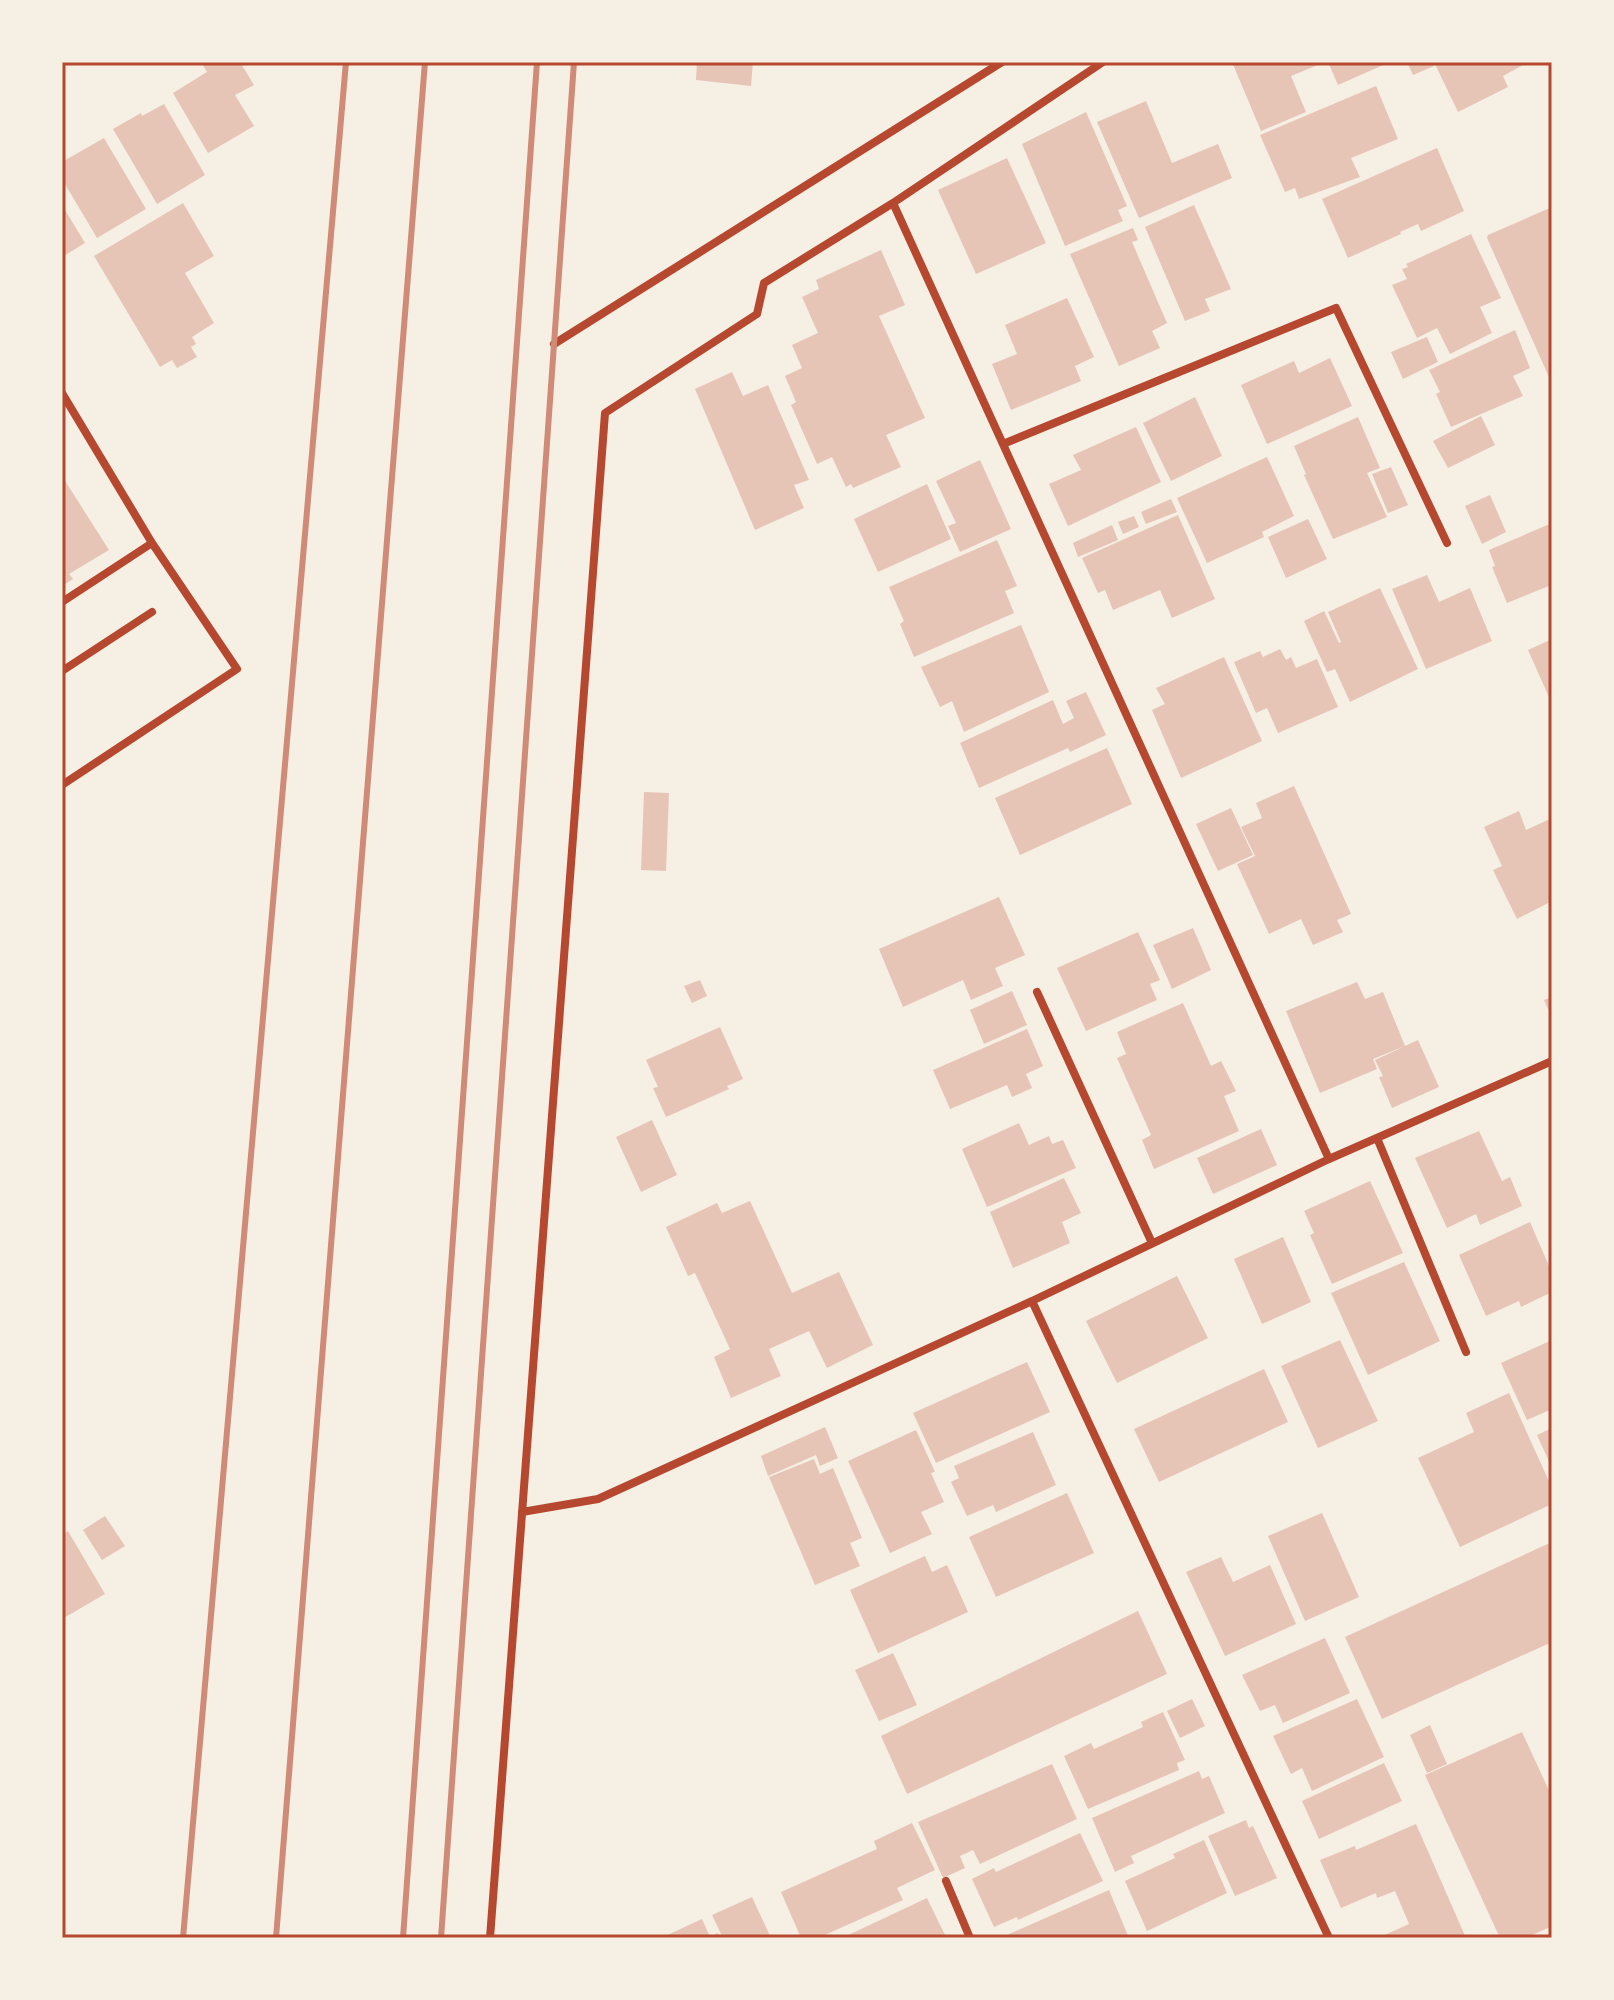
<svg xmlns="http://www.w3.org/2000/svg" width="1614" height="2000" font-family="Lato,sans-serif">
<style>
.building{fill:#e6c5b7}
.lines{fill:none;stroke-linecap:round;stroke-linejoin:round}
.minor{stroke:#b5482f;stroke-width:8}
.rail{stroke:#cf8b77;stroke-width:6}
.neatline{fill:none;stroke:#b5482f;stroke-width:3}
</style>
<rect width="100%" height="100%" fill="#f6efe4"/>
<path class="building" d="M201 62H240L254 85 235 95 254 126 208 153 173 93 207 72Z
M697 62H753L751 86 696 80Z
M1232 62H1325L1291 76 1306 112 1261 131Z
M1328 62H1390L1338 85Z
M1407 62H1432L1434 66 1413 75Z
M1434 62H1521L1523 65 1503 76 1508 87 1458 112Z
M1376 86 1398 139 1351 158 1360 177 1299 199 1295 188 1285 192 1260 135Z
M1146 101 1172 163 1218 144 1232 178 1139 218 1097 122Z
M164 104 205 175 157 204 113 129 141 113 142 116Z
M1086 112 1127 206 1118 210 1123 221 1065 246 1022 144Z
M104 138 146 209 97 238 62 179V162Z
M1437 148 1464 211 1421 231 1418 224 1400 232 1401 234 1348 258 1322 199Z
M1007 158 1046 243 976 274 938 190Z
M183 203 214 256 185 273 214 323 192 337 196 344 191 347 197 357 177 368 172 360 160 367 94 256Z
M62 205 85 243 62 257Z
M1194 205 1231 289 1205 299 1210 311 1185 321 1145 227Z
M1552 207V384L1487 238 1488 235Z
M1133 228 1138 240 1132 242 1167 323 1152 331 1160 348 1119 366 1070 254Z
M1471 234 1501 298 1480 307 1492 333 1450 354 1437 328 1417 338 1392 285 1407 279 1402 269 1408 267 1406 264Z
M881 250 905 305 879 316 925 418 886 435 901 467 853 488 851 484 846 487 832 457 817 464 791 405 796 402 785 376 802 368 792 345 818 333 802 297 819 289 816 280Z
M1067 298 1094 357 1075 366 1081 381 1011 410 992 364 1017 354 1005 325Z
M1515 330 1530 368 1513 376 1523 396 1451 427 1436 394 1440 392 1429 370Z
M1427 337 1438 362 1403 379 1391 352Z
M1330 358 1352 406 1267 444 1241 385 1294 361 1299 373Z
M732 372 743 396 768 385 809 480 794 485 804 508 755 530 695 389Z
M1195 397 1222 456 1171 481 1143 423Z
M1481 416 1495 445 1448 468 1433 441Z
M1358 417 1380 468 1367 473 1387 517 1333 539 1304 475 1306 474 1294 446Z
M1136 427 1161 482 1068 526 1049 484 1081 470 1073 455Z
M1267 457 1294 516 1262 532 1264 537 1207 563 1177 498Z
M980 460 1011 529 960 552 948 526 956 523 936 481Z
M1391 467 1408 505 1388 513 1372 474Z
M62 476 109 550 69 574 73 579 62 586Z
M927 484 951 539 878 572 854 519Z
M1490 495 1506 532 1482 544 1465 506Z
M1171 499 1177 512 1146 524 1141 512Z
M1178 515 1215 599 1172 618 1160 590 1113 610 1105 590 1098 593 1082 558Z
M1134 516 1139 527 1123 534 1118 522Z
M1308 519 1327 559 1286 578 1268 537Z
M1552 523V594L1549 586 1507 603 1492 567 1495 566 1489 550Z
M1112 525 1118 540 1078 557 1073 543Z
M997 540 1017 586 1005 591 1014 613 914 657 900 624 904 621 889 587Z
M1427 575 1439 602 1470 588 1492 641 1426 669 1392 589Z
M1380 588 1418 669 1350 702 1335 669 1327 672 1304 621 1324 611 1339 643 1341 642 1328 612Z
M1021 625 1049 692 964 732 952 701 940 707 921 667Z
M1552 639V704L1528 650Z
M1280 649 1286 660 1291 657 1296 668 1317 659 1338 707 1278 733 1267 708 1256 713 1234 662 1260 651 1263 657Z
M1224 657 1262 741 1181 778 1152 710 1165 704 1156 688Z
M1086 692 1106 735 1070 752 1068 748 979 788 960 743 1053 700 1063 724 1074 718 1066 701Z
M1107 748 1132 804 1020 855 995 798Z
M1294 786 1351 914 1337 920 1343 932 1313 945 1301 919 1269 934 1237 864 1255 856 1241 827 1262 818 1256 803Z
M644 792 669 793 666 871 641 870Z
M1231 808 1253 855 1218 871 1196 824Z
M1519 811 1526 830 1552 818V901L1517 919 1493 870 1502 866 1484 827Z
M999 897 1025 955 995 968 1003 986 971 1000 963 980 903 1007 879 949Z
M1193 928 1211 970 1172 989 1153 945Z
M1138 932 1160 980 1150 984 1157 1000 1086 1031 1057 968Z
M700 980 707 996 692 1003 684 986Z
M1357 982 1365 999 1383 992 1405 1046 1373 1059 1377 1069 1320 1093 1286 1011Z
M1012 991 1027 1025 984 1044 970 1010Z
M1552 997V1018L1544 1000Z
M1183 1003 1211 1066 1221 1061 1236 1091 1224 1096 1239 1131 1154 1169 1142 1140 1151 1135 1117 1058 1126 1054 1117 1032Z
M720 1027 743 1079 727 1086 729 1089 666 1117 653 1088 658 1087 646 1060Z
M1027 1029 1043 1066 1026 1074 1032 1088 1012 1097 1007 1085 950 1109 933 1070Z
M1418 1040 1439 1087 1392 1108 1379 1077 1383 1076 1375 1060Z
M652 1120 677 1175 641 1192 616 1137Z
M1019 1123 1029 1145 1049 1136 1052 1144 1063 1140 1076 1168 987 1207 962 1149Z
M1261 1129 1277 1165 1213 1194 1197 1158Z
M1479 1131 1502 1181 1510 1177 1522 1206 1480 1225 1476 1214 1447 1228 1415 1158Z
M1064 1178 1081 1213 1062 1222 1070 1243 1013 1268 990 1212Z
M1370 1181 1403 1253 1332 1284 1310 1235 1314 1233 1304 1211Z
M750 1201 792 1293 839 1272 873 1345 827 1368 809 1331 769 1349 781 1376 731 1398 714 1357 730 1349 695 1273 688 1276 666 1227 717 1203 722 1213Z
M1530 1222 1552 1273V1292L1521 1307 1519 1301 1486 1316 1459 1255Z
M1283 1237 1311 1302 1262 1324 1234 1259Z
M1404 1262 1440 1341 1368 1375 1331 1293Z
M1177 1276 1208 1338 1117 1383 1086 1321Z
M1340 1340 1378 1421 1318 1448 1281 1366Z
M1552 1340V1409L1527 1420 1501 1363Z
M1027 1362 1050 1412 936 1463 913 1413Z
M1264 1369 1288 1422 1159 1482 1134 1429Z
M1509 1393 1552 1488V1504L1460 1547 1418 1458 1474 1432 1466 1413Z
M825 1427 838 1458 820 1466 816 1455 768 1476 761 1456Z
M1552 1428V1468L1537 1435Z
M916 1430 935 1472 931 1473 944 1502 921 1512 932 1534 890 1553 848 1461Z
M1033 1432 1056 1485 996 1512 993 1505 967 1516 951 1482 959 1478 954 1466Z
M814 1459 820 1474 833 1468 862 1538 850 1543 860 1566 815 1585 769 1477Z
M1067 1493 1094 1553 996 1597 969 1537Z
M1322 1513 1359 1597 1305 1621 1268 1536Z
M105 1516 125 1546 102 1560 83 1530Z
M68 1531 105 1594 62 1619V1535Z
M1552 1542V1642L1382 1719 1345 1637Z
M925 1556 932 1572 947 1565 968 1612 878 1653 850 1590Z
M1221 1557 1233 1582 1270 1565 1296 1624 1225 1656 1186 1572Z
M1138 1611 1167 1674 907 1794 881 1736Z
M1325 1638 1350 1693 1283 1723 1275 1705 1260 1711 1242 1675Z
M893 1653 917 1705 879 1721 855 1670Z
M1192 1699 1205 1726 1180 1738 1167 1711Z
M1357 1699 1384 1757 1312 1791 1302 1768 1291 1774 1273 1736Z
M1163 1712 1185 1760 1177 1763 1179 1770 1088 1809 1064 1756 1091 1743 1094 1749 1143 1727 1141 1722Z
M1430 1725 1447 1764 1427 1773 1410 1735Z
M1522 1732 1552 1797V1926L1526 1938H1500L1425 1775Z
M1384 1763 1402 1801 1319 1839 1302 1801Z
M1052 1764 1077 1819 980 1864 973 1850 960 1856 965 1868 943 1878 918 1822Z
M1199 1771 1202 1779 1209 1776 1225 1813 1131 1856 1134 1863 1115 1872 1092 1818Z
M1246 1820 1249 1828 1253 1826 1277 1878 1235 1896 1208 1836Z
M912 1823 935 1870 897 1888 903 1900 818 1938H801L781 1892 877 1849 874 1841Z
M1416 1824 1466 1938H1378L1409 1924 1395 1891 1377 1898 1376 1893 1341 1908 1320 1860 1355 1846 1356 1850Z
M1080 1833 1103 1881 1018 1920 1017 1917 994 1927 972 1879 994 1868 996 1872Z
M1204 1840 1227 1893 1147 1931 1125 1881 1175 1858 1173 1854Z
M1109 1890 1129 1938H1011L1009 1934Z
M752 1897 771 1938H723L712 1915Z
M927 1898 945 1935 938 1938H842Z
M702 1919 710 1937 718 1933 720 1938H661Z"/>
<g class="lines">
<path class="minor" d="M1103 62 893 203 1329 1159
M554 344 1002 62
M62 393 152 543 62 602
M1003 444 1336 308 1447 543
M62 671 152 612
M62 785 237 669 152 543
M1037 992 1152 1243
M1377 1138 1466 1352
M522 1512 598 1499 1032 1301
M946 1881 970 1938
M490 1938 605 413 757 314 764 283 893 203
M1329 1938 1032 1301 1329 1159 1552 1061"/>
<path class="rail" d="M183 1938 346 62
M276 1938 425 62
M403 1938 537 62
M441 1938 574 62"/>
</g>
<rect width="1614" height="2000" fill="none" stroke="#f6efe4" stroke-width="128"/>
<rect x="64" y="64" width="1486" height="1872" class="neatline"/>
</svg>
